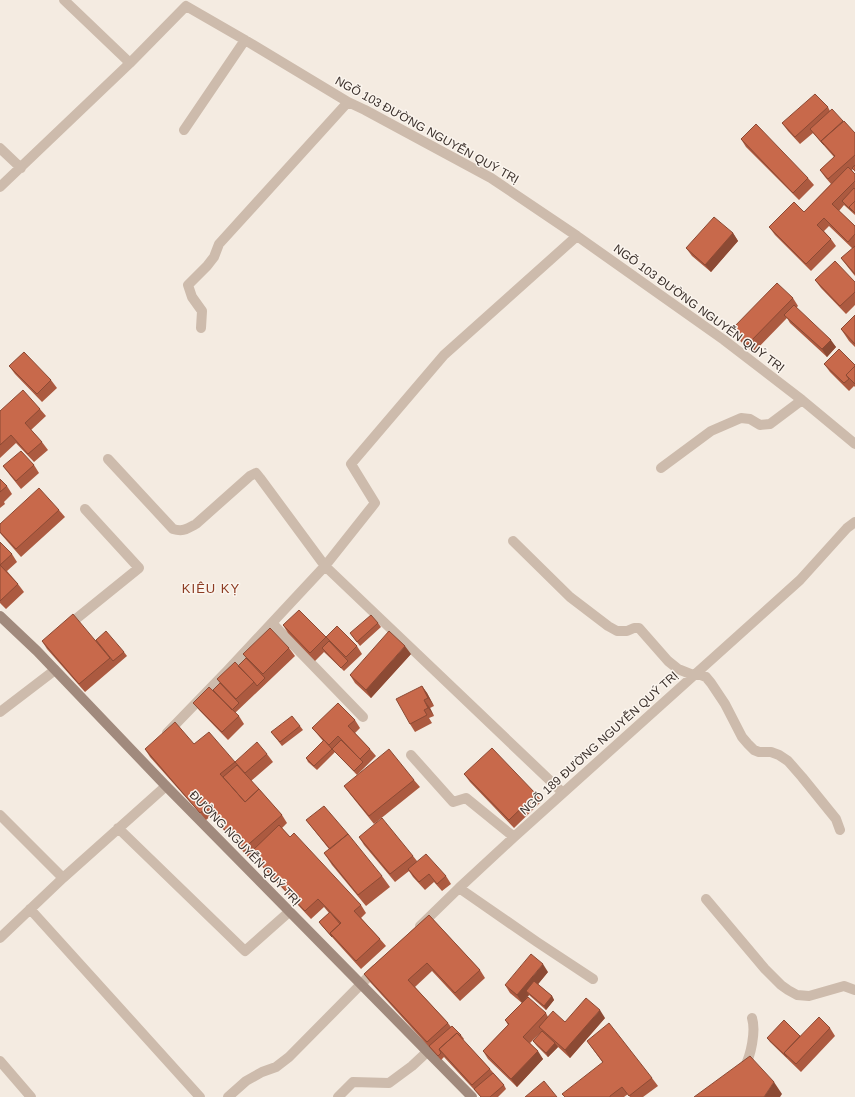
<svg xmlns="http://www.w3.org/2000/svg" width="855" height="1097" font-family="Arial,sans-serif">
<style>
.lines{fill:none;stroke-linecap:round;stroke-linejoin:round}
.street{stroke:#cdbbac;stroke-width:10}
.secondary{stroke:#a18a7d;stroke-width:10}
.wall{fill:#ac5a40}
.shaded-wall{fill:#8c4a34}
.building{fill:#c8694b;stroke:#8c4a34}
.labels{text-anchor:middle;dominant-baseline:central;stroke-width:3;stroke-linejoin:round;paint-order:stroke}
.street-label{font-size:12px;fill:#3b302b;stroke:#fbf5ee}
.neighbourhood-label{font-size:13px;letter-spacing:1px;fill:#8c3b22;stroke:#fbf5ee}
</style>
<rect width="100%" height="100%" fill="#f4ebe1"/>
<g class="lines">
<path class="street" d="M64 0 130 63
M184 130 245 40
M0 148 21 168
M0 187 130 63 186 6 245 40 348 102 365 110 491 178 577 236 724 340 802 400 855 444
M201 328 202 311 192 297 188 285 207 266 214 257 219 244 348 102
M108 459 173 529C183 532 187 529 196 524L250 476 256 473 260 478 325 566 563 793
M661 468 711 431 741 418 750 419 760 425 770 424 802 400
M513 541 570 597 608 626 617 631H627L634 628H639L668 661 678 669 693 675H701L706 677 711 683 725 704 742 737 748 744 754 750 759 752H771L779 755 788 761 802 777 836 819 840 830
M272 623 363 717
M66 627 139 568 85 509
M0 712 55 670
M167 733 227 671 325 566 375 503 351 464 444 355 577 236
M411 755 453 802 466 798 514 837
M0 815 63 878
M118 828 245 951 289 912
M459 888 537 942 593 979
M706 899 765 969 781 985 788 990 797 995 809 996 844 986 855 990
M30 909 200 1097
M420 926 459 888 514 837 800 580 847 528 855 522
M0 938 63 878 166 786
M0 1061 31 1097
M744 1068C751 1056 756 1031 752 1018
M228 1097 246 1081 262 1072 276 1067 289 1057 376 969
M338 1097 353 1082 389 1083 412 1066 427 1052"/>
<path class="secondary" d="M0 616 37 651 166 786 472 1097"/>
</g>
<path class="wall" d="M828 107 830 111 855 133V172L853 169 852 170 855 174V215L844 205 839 211 855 226V276L847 266 841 258 853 249 829 226 824 231 831 239 836 246 811 271 775 235 769 227 804 212 831 184 825 177 820 170 834 157 813 133 800 144 788 131 782 123Z
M741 139 808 178 814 185 799 200 746 147Z
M733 233 738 241 711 272 692 256 686 248Z
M815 280 855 282V305L846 314 821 288Z
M793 298 798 306 796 308 836 347 827 357 790 323 787 318 753 353 737 338 731 330Z
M855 315V347L849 341 841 329Z
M824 364 855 365V387L854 386 849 391 830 372Z
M9 366 51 380 57 388 42 402 15 374Z
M40 409 46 416 31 430 42 442 48 450 34 462 16 443 0 458V411Z
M34 465 39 473 21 489 9 474 3 466Z
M0 479 7 486 12 494 4 502 5 504 0 508Z
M59 510 65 517 21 557 0 533V524Z
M0 542 12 554 17 562 7 571 18 584 24 592 6 609 0 603Z
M378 623 381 627 360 646 350 633Z
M283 625 357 646 362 654 344 671 324 652 315 661 288 633Z
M96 640 124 652 127 656 85 692 47 649 42 641Z
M289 648 295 656 235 713 239 716 244 724 228 740 199 710 193 703 213 690 220 683 217 679 238 666 246 658 243 654Z
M411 654 371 698 355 683 350 675Z
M422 686 427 693 434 706 430 708 434 716 429 718 432 723 415 732 410 724Z
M355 720 360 728 355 733 370 749 376 756 357 775 335 752 317 770 308 762 306 758 323 741 318 735 312 728Z
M300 726 303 730 282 746 271 732Z
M194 744 235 762 267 754 273 762 251 781 282 815 287 823 282 828 290 837 361 905 366 913 361 918 380 939 386 946 361 969 322 926 319 922 329 913 324 907 311 919 256 860 251 854 248 857 211 816 206 820 150 757 145 749Z
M464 774 536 794 542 801 514 828 470 782Z
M414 780 420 787 374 824 350 794 344 786Z
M306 820 382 876 390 887 366 906 332 865 324 853 329 849Z
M359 837 413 856 417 861 446 876 451 884 442 891 434 882 425 890 413 877 409 871 395 882 364 845Z
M429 915 480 970 485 978 460 1001 432 971 415 987 448 1023 451 1027 461 1035 464 1039 463 1040 490 1069 504 1085 506 1089 498 1097H481L444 1057 441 1060 370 982 364 974Z
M548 972 538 984 552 996 554 1000 546 1010 529 995 524 1001 546 1013 548 1017 565 1022 605 1018 570 1058 557 1046 558 1047 548 1057 536 1045 533 1041 542 1031 530 1043 543 1059 517 1087 488 1059 483 1051 508 1025 505 1020 522 1003 510 993 505 985Z
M830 1028 835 1036 801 1072 770 1042 767 1038 800 1036Z
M587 1041 652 1078 658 1086 643 1097H630L628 1094 624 1097H565L603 1063Z"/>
<path class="shaded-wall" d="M733 233 738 241 711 272 705 265Z
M831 340 836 347 827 357 822 349Z
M405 646 411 654 371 698 366 690Z
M422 686 427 693 434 706 428 698Z
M424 700 430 708 434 716 428 708Z
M543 964 548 972 530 994 526 991 529 995 522 1003 517 995Z
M552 996 554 1000 546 1010 544 1006Z
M600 1010 605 1018 570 1058 565 1050Z
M555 1043 558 1047 548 1057 546 1053Z
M538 1051 543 1059 517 1087 511 1079Z
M774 1082 782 1094 780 1097H764Z"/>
<path class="building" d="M815 94 828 107 795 137 782 123Z
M832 109 843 121 821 141 824 145 810 129Z
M844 121 855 133V155L828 179 820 170 835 156 821 141Z
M756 124 808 178 793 193 741 139Z
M855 165V171L852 168Z
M848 167 855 174V181L832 204 855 226V234L848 242 824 218 817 225 831 239 806 264 769 227 794 202 804 212Z
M854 188 855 189V201L849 207 852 211 842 201Z
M855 201V213L849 207Z
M714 217 733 233 705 265 686 248Z
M855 246V274L841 258Z
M835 261 855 282V292L840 306 815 280Z
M777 283 793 298 747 345 731 330Z
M794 305 831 340 822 349 784 315Z
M855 315V344L841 329Z
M839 349 855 365V366L846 375 849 379 844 383 824 364Z
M24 352 51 380 37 394 9 366Z
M855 366V384L846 375Z
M23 390 40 409 25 423 42 442 28 454 11 435 0 445V411Z
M21 451 34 465 16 481 3 466Z
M0 479 7 486 0 492Z
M39 488 59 510 16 549 0 532V524Z
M0 542 12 554 0 565 18 584 0 601Z
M299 610 326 637 310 653 283 625Z
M73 614 110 658 79 684 42 641Z
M371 615 378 623 357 642 350 633Z
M337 626 357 646 346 657 326 637Z
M270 628 289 648 263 674 243 654Z
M106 631 124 652 113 661 96 640Z
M389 631 405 646 366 690 350 675Z
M329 641 348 661 341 668 322 648Z
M246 658 265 678 257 686 254 682 238 666Z
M235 662 254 682 236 699 217 679Z
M220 683 239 703 232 710 213 690Z
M422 686 428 698 424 700 428 708 424 710 427 715 410 724 396 699Z
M209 687 239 716 222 732 193 703Z
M338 703 355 720 348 726 370 749 360 759 338 736 329 745 312 728Z
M292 716 300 726 280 742 271 732Z
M175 722 194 744 209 732 235 762 220 774 231 786 245 802 259 789 282 815 242 850 206 808 200 813 145 749Z
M324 740 332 749 314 766 306 758Z
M341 740 363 762 354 771 332 749Z
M257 742 267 754 245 773 235 762Z
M492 748 536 794 509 820 464 774Z
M389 749 414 780 369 816 344 786Z
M237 765 259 789 245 802 223 777Z
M324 806 348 834 330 849 306 820Z
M382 818 413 856 390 874 359 837Z
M279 825 290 837 294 833 361 905 354 911 380 939 356 961 330 933 341 923 318 899 305 911 250 853Z
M348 834 382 876 358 895 324 853Z
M426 854 446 876 437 884 429 874 419 882 408 869Z
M330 912 340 924 330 933 332 937 319 922Z
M429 915 480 970 455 993 427 963 408 980 448 1023 427 1042 364 974Z
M531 954 543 964 517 995 505 985Z
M534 981 552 996 544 1006 526 991Z
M528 997 546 1013 523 1037 538 1051 511 1079 483 1051 509 1024 505 1020Z
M586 998 600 1010 565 1050 539 1027 553 1011 565 1022Z
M819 1017 830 1028 796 1064 784 1053Z
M784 1020 800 1036 784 1053 787 1057 767 1038Z
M609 1023 652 1078 629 1096 622 1087 610 1096V1097H565L562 1094 603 1062 587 1041Z
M452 1026 461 1035 460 1036 457 1033 439 1049 441 1053 438 1056 429 1046Z
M542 1031 555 1043 546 1053 533 1041Z
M457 1033 490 1069 472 1085 439 1049Z
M750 1056 774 1082 764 1097H694Z
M493 1073 504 1085 490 1097H481L474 1089Z
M544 1081 557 1097H525Z"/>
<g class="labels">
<g class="street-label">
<text transform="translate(427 130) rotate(29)">NGÕ 103 ĐƯỜNG NGUYỄN QUÝ TRỊ</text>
<text transform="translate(699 308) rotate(36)">NGÕ 103 ĐƯỜNG NGUYỄN QUÝ TRỊ</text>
<text transform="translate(599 743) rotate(-42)">NGÕ 189 ĐƯỜNG NGUYỄN QUÝ TRỊ</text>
<text transform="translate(245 848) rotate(46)">ĐƯỜNG NGUYỄN QUÝ TRỊ</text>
</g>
<g class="neighbourhood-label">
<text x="211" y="588">KIÊU KỴ</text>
</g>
</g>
</svg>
